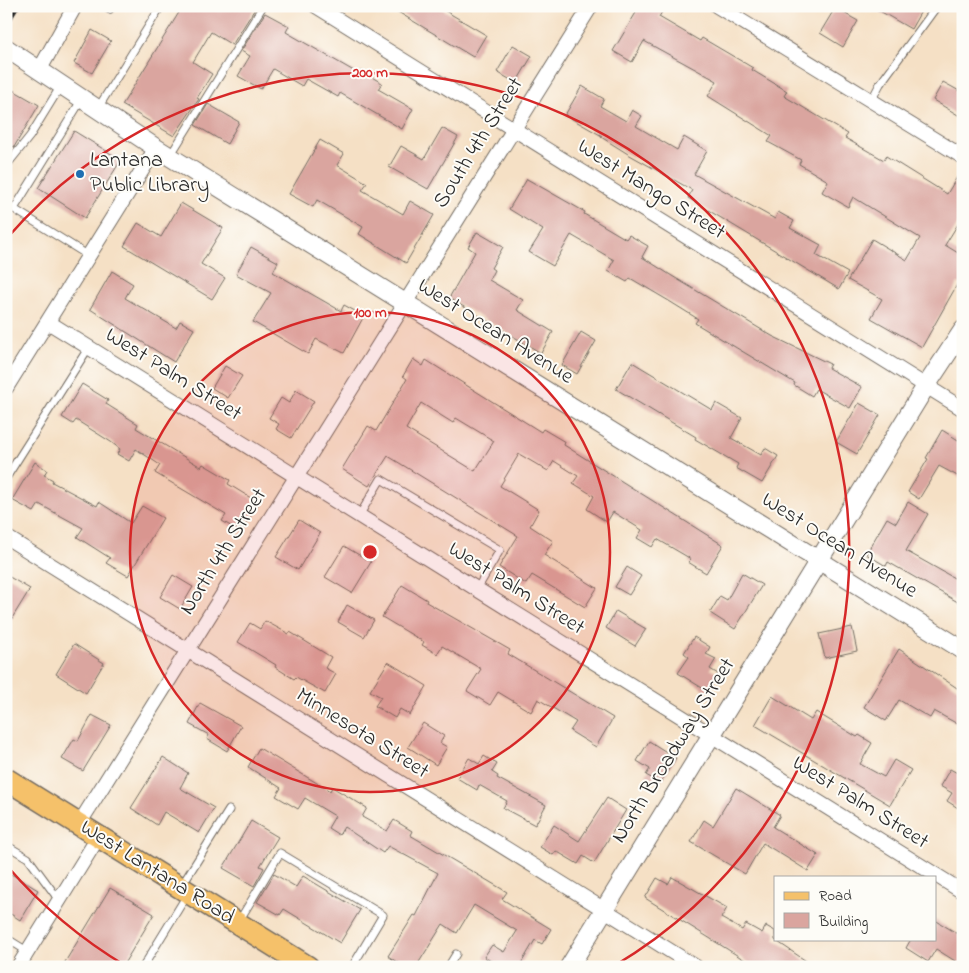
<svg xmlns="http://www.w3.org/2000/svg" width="969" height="973" font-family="'Indie Flower',sans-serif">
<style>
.building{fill:#daa59f;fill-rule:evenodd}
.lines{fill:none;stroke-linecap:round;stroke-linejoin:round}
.service-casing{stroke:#726a61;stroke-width:9}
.minor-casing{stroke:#726a61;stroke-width:16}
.tertiary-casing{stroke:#726a61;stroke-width:20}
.primary-casing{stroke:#726a61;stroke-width:24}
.service{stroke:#fff;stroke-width:7}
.minor{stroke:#fff;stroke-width:14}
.tertiary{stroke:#fff;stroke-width:18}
.primary{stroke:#f5c16b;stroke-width:21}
.rail-casing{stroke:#2b2b2b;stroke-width:5.5}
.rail{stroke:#fdfcf7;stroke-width:4;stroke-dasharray:11;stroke-linecap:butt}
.ring{fill:none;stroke:#d62828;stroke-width:2.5}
.poi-dot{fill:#1f6fb2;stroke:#fdfcf7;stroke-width:2}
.labels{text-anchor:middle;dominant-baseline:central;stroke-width:4;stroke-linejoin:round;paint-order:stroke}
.street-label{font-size:22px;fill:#2b2b2b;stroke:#fdfcf7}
.poi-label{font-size:22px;fill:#2b2b2b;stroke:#fdfcf7;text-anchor:start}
.centre{fill:#d62828;stroke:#fdfcf7;stroke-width:2.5}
.ring-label{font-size:15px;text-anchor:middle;font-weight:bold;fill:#d62828;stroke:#fdfcf7;stroke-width:4;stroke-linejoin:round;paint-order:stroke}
</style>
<rect width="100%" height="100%" fill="#fdfcf7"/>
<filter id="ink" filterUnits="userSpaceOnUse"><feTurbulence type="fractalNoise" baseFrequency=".02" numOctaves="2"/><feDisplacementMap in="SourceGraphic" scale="10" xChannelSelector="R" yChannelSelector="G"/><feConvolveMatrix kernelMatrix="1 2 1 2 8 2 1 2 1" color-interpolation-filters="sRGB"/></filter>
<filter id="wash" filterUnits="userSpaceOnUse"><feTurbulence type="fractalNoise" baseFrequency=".0096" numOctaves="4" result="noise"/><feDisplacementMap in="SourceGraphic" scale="20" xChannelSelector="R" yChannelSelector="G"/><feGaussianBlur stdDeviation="1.12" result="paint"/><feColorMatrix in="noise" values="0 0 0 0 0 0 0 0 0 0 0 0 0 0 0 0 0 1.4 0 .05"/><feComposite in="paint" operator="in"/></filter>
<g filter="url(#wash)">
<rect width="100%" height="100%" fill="#f5e0c5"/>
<g id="blocks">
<path class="building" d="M183 6 256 7 232 45 211 32 193 62 212 74 197 98 199 99 174 136 122 105Z
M388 6H437L486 35 473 57Z
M640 6H656L663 10 659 17 700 41 702 38 753 68 752 70 787 91 784 96 848 134 845 138 884 160 886 156 947 194 963 167V216L945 245 963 256V285L958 283 922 347 871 318 882 299 848 280 872 239 907 260 920 238 853 197 848 207 822 192 828 181 799 164 801 160 768 142 772 136 708 96 717 81 644 41 632 62 613 51Z
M871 6H924L911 29Z
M835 8 858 21 843 47 820 33Z
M265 13 289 26 286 32 359 74 361 71 382 83 378 89 413 109 402 129 340 93 338 97 306 79 302 86 273 69 261 89 238 76 250 56 241 51Z
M92 30 111 41 92 73 74 63Z
M513 45 532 56 516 83 497 72Z
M943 82 963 93V118L933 100Z
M6 86 39 105 14 147 6 142Z
M582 86 604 99 600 106 626 121 632 110 642 116 636 126 677 150 684 137 707 151 694 174 775 219 778 212 794 221 790 228 821 245 816 255 848 273 839 289 688 198 692 190 628 154 601 137 602 136 565 115Z
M208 104 239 122 227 144 195 125Z
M442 128 458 137 428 189 389 167 401 146 424 159Z
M74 131 121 160 85 218 38 188Z
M320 140 344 154 337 165 367 183 362 190 403 214 410 201 434 215 406 263 359 234 363 227 317 200 313 207 289 194Z
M527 179 585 212 584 214 626 239 629 235 648 246 642 257 672 276 772 336 830 364 828 368 862 387 850 408 816 389 812 396 794 385 795 383 695 323 698 319 669 301 630 278 627 282 608 271 614 260 571 235 553 266 529 252 543 230 509 209Z
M181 203 223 228 201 264 225 278 212 299 124 246 138 223 161 237Z
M477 232 503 247 491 268 494 270 489 280 523 300 517 310 553 332 541 353 449 298 475 252 468 247Z
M251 247 278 262 273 272 341 311 344 305 364 316 344 353 316 339 308 354 253 322 271 293 236 274Z
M112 271 133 284 125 298 176 328 180 321 194 329 174 362 90 309Z
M581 332 596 341 577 374 562 365Z
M413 359 423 366 426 360 541 432 543 429 565 442 564 445 723 545 706 573 688 562 691 559 657 539 652 547 637 538 642 530 613 512 607 522 587 509 594 496 573 483 578 476 554 461 548 471 519 454 500 486 539 510 530 526 553 541 544 555 597 588 585 607 532 575 526 584 499 567 518 536 388 456 369 486 342 469 368 426 376 431 407 379 403 376ZM421 403 453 423 456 418 494 441 475 471 406 429Z
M632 362 712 410 716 403 742 418 731 438 761 455 765 448 778 456 762 483 736 468 738 464 695 439 696 437 616 389Z
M225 366 242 376 228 398 212 388Z
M82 384 108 400 106 404 138 424 136 428 201 467 203 464 230 480 228 484 259 503 241 532 222 521 226 515 155 473 160 465 136 449 129 461 117 454 120 449 111 442 76 420 73 424 62 417Z
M296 390 314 401 291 438 276 429 279 424 269 418 281 398 289 403Z
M859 403 880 415 857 454 836 442Z
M942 430 963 443V479L939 466 919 499 908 492 928 459 926 458Z
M35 462 47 470 44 475 53 480 52 482 97 506 99 502 131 523 142 506 163 518 128 576 106 563 110 558 77 537 83 528 39 504 34 512 12 500Z
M908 502 928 514 906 551 963 583V605L888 562 886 566 866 554 887 518 896 523Z
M299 520 320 533 298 570 276 557Z
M344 546 371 562 352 593 325 577Z
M627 567 641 576 629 595 615 587Z
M742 573 762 585 735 629 710 613 720 596 727 600Z
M6 575 30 589 6 628Z
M173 575 193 587 180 609 160 597Z
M402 585 427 600 426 602 510 650 508 654 613 718 596 747 570 731 576 722 538 699 531 712 498 692 490 705 467 691 481 669 442 646 437 654 422 645 424 642 382 617Z
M347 605 374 620 364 637 338 622Z
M616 611 646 629 635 646 606 628Z
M265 621 289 634 290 632 331 657 325 668 336 674 325 693 296 677 294 679 275 667 276 665 238 642 250 623 260 629Z
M852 627 857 651 825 658 819 634Z
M694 637 710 647 706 654 716 659 710 669 718 674 707 691 678 673 689 657 684 653Z
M74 644 104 663 86 693 56 674Z
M899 649 963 692V727L934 711 930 718 899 700 886 721 864 707Z
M388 662 427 686 410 715 400 709 395 718 375 706 381 697 370 691Z
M772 696 811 720 816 712 857 737 859 735 872 743 860 764 884 777 894 760 911 770 890 805 755 725Z
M200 703 241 726 227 751 207 739 209 735 189 724Z
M92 715 111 725 83 771 62 759 74 739 78 741Z
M423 723 444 736 440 743 447 747 436 765 408 747Z
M649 741 676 758 660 783 646 775 650 769 637 761Z
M259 748 330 791 332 787 367 808 362 817 387 831 394 820 412 831 410 835 507 892 502 899 551 929 542 944 535 940 519 967H501L484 957 492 945 504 952 517 931 474 905 457 933 443 924 416 967H404L388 956 414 915 416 916 438 873 388 846 383 853 344 827 339 835 328 828 335 816 305 798 298 809 276 796 281 788 248 767Z
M484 756 497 764 492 772 498 776 497 778 546 805 535 825 503 808 507 801 479 785 477 790 457 778 469 758 479 764Z
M163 757 188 773 180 788 214 808 199 833 164 812 157 825 131 808Z
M950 769 963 776V800L958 808 947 801 952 793 940 786Z
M736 788 780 815 773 827 818 855 808 871 763 843 745 874 691 842 704 820 713 826Z
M607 798 626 810 594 863 583 856 578 864 556 851 553 855 540 847 554 825 579 841Z
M251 821 278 837 260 866 264 868 254 886 223 868Z
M6 871 38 890 20 920 6 911Z
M274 874 296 887 303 876 360 910 340 943 284 909 280 915 257 902Z
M672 877 727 908 721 918 742 930 746 924 762 933 766 926 775 931V940L815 967H756L645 898 657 878 668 884Z
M110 888 154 914 122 967H62Z
M935 920 963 937V966L936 949 928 962 906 948 911 939H935Z"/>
</g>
</g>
<g filter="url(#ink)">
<use href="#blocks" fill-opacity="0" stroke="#726a61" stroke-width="1"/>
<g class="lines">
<defs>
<path id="service" d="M105 6 110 9 112 6
M82 99 14 209 89 256
M871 101 880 84 937 6
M98 108 161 6
M170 156 263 6
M6 166 30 136 62 84
M6 478 89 347
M359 516 381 479 500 550 477 589
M6 845 28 858 59 900
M182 885 229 810
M239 921 280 853 383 915 352 967
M6 938 27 951
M143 967 187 895
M448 967 456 954"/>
<path id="minor" d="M316 6 963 409
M717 6 963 157
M40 69 75 6
M48 322 963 892
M6 388 156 148
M6 537 696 967
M79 824 591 6
M18 967 99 836"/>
<path id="tertiary" d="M6 48 156 148 963 650
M569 967 926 386 963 330"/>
<path id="primary" d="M6 779 308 967"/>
</defs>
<use href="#service" class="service-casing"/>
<use href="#minor" class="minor-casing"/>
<use href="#tertiary" class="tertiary-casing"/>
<use href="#primary" class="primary-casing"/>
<use href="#service" class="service"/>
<use href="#minor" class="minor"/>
<use href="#tertiary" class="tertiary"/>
<use href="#primary" class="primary"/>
<defs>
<path id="rail" d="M6 24 17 6"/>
</defs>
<use href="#rail" class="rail-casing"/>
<use href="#rail" class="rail"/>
</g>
</g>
<circle cx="370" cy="552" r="240" fill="#d62828" fill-opacity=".12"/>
<g class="ring">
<circle cx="370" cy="552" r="240"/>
<path d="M126 966A480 480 0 0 1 8 867M8 237A480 480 0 1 1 614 966"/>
</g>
<circle class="poi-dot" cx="80" cy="174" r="5"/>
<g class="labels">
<g class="street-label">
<text transform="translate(479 143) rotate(-58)">South 4th Street</text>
<text transform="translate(651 190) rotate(32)">West Mango Street</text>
<text transform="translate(495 332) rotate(32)">West Ocean Avenue</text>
<text transform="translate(173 375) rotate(32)">West Palm Street</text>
<text transform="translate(839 546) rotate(32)">West Ocean Avenue</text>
<text transform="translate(224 552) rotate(-58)">North 4th Street</text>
<text transform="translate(516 589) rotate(32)">West Palm Street</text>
<text transform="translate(362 734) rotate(32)">Minnesota Street</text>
<text transform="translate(674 751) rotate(-58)">North Broadway Street</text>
<text transform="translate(860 803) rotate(32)">West Palm Street</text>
<text transform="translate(157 873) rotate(32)">West Lantana Road</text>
</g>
<g class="poi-label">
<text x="90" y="161">Lantana<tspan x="90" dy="25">Public Library</tspan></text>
</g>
</g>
<circle cx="370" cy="552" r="8" class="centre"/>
<g class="ring-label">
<text x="370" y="77">200 m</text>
<text x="370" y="317">100 m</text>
</g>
<rect width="969" height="973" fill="none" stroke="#fdfcf7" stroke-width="25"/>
<rect x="774" y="876" width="162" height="65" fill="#fdfcf7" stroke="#a9a8a5"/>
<rect x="784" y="892" width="25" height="8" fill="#f5c16b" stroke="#a9a8a5"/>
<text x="819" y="900" font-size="15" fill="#2b2b2b">Road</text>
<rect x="784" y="913" width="25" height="15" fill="#daa59f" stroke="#a9a8a5"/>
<text x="819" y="926" font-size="15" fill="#2b2b2b">Building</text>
</svg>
